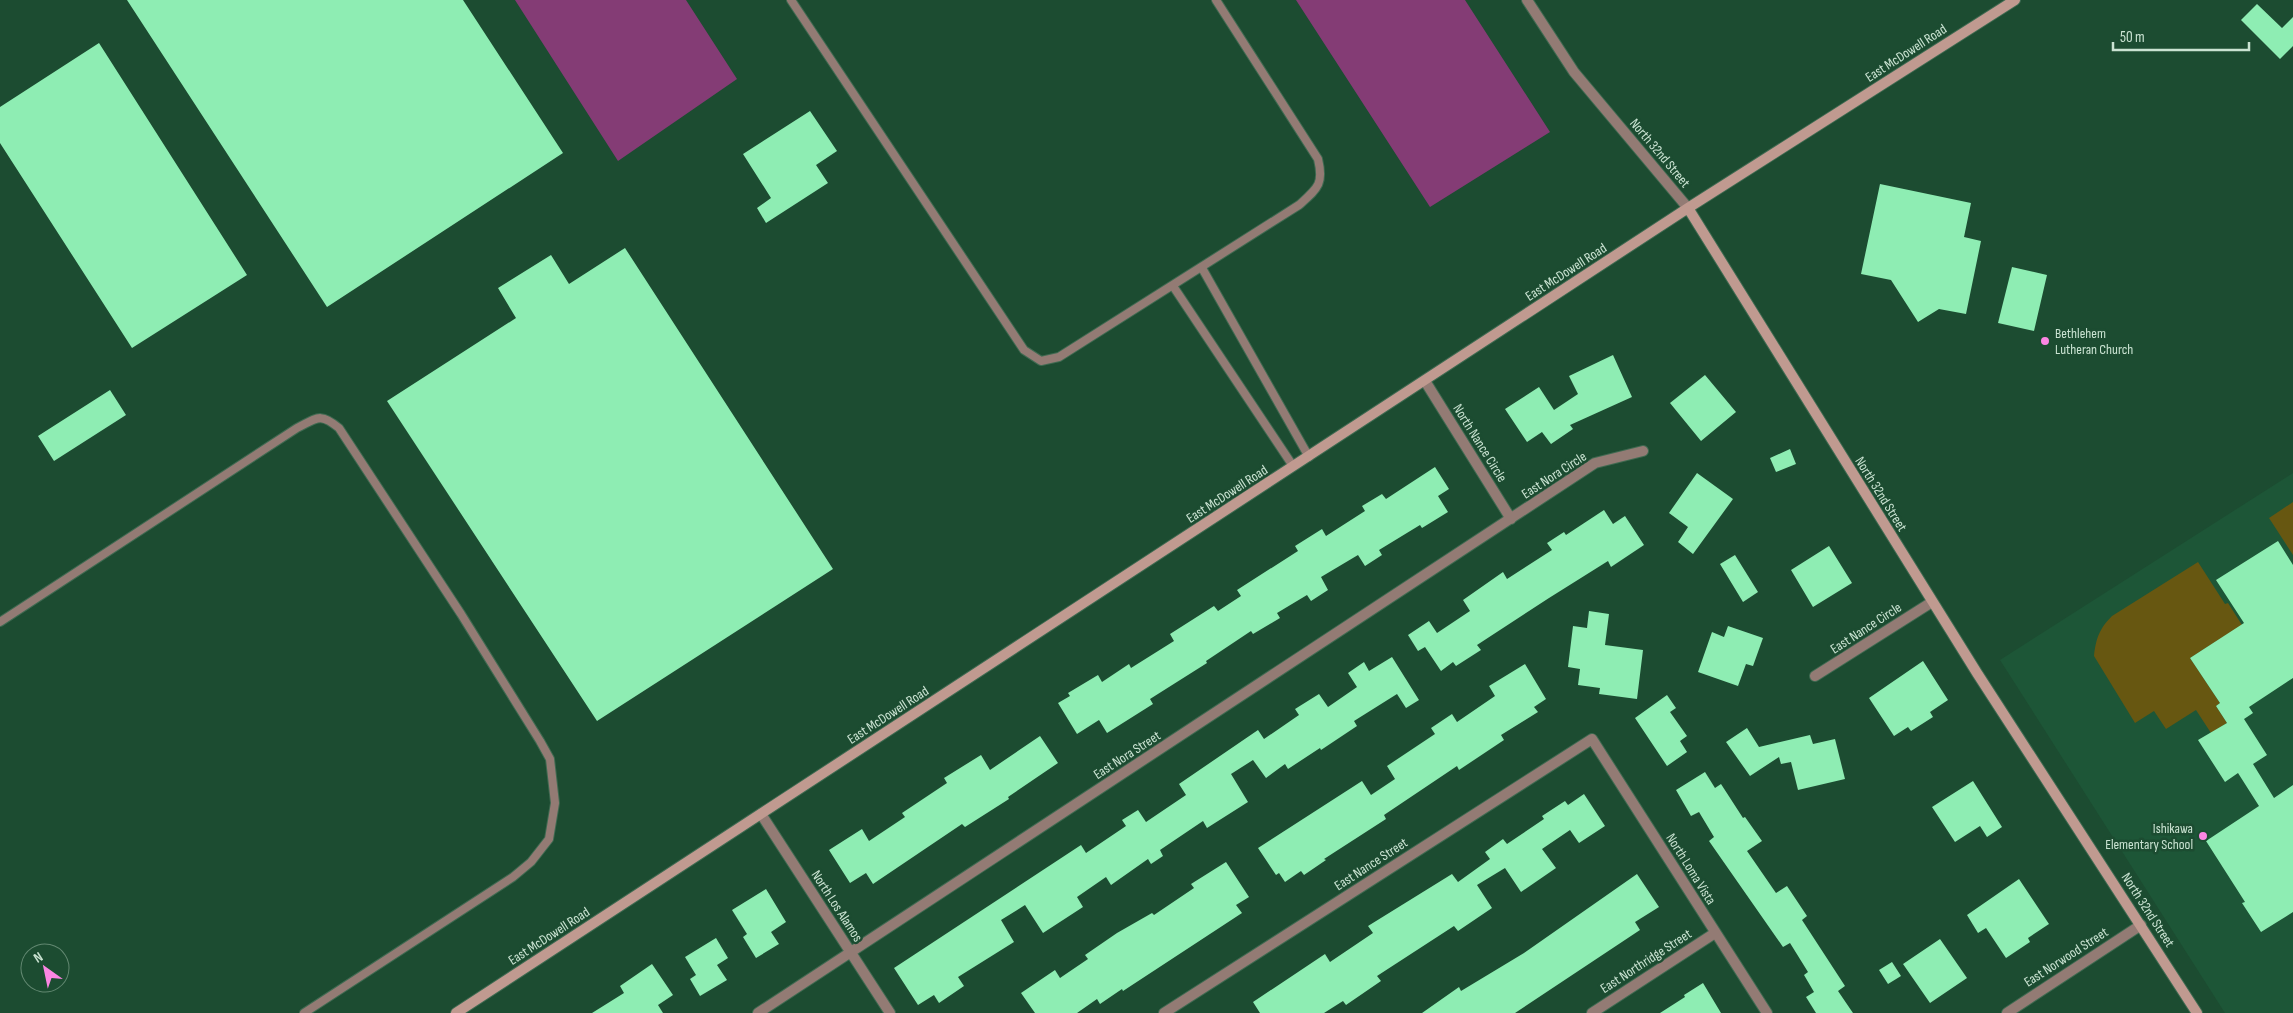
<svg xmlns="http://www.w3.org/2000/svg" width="2293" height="1013" font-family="'Sofia Sans Condensed',sans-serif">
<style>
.built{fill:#1d5637}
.green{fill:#675711}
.water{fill:#843c75}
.building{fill:#8eedb3}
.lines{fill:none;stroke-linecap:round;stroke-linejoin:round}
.lane-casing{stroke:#3f6a51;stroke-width:10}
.street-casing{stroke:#3f6a51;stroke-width:12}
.secondary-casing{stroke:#3f6a51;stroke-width:12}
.lane{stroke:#937b74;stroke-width:8}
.street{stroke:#937b74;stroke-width:10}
.secondary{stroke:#c09a90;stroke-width:10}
.poi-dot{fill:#fc86e3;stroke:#1c4c31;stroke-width:2}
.labels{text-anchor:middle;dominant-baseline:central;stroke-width:5;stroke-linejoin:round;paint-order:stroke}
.street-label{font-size:14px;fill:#cae3d2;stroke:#1c4c31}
.poi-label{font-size:14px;fill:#cae3d2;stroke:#1c4c31;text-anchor:start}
</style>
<rect width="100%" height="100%" fill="#1c4c31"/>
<path class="built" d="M2293 473V1013H2225L2000 660Z"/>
<path class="green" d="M2293 502V555L2269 518Z
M2198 562 2225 604 2228 603 2242 625 2190 658 2220 703 2216 706 2227 723 2211 733 2196 710 2166 729 2154 711 2135 723 2094 656C2096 639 2099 629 2112 616Z"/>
<path class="water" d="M515 0H686L737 79 618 161Z
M1296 0H1465L1550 132 1430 207Z"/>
<path class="building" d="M127 0H463L563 153 327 307Z
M2257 4 2282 28 2293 17V46L2280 59 2241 20Z
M99 43 247 275 132 348 0 143V107Z
M810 111 837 151 816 165 828 183 766 223 757 208 771 198 743 154Z
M1880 184 1971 203 1964 237 1981 241 1966 314 1939 309 1918 322 1891 280 1861 274Z
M625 248 833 569 597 721 387 401 516 318 498 288 551 255 569 284Z
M2012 267 2047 275 2034 331 1998 323Z
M1613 355 1632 397 1570 425 1573 429 1551 444 1542 432 1527 442 1505 409 1539 387 1554 410 1578 394 1569 376Z
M1705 375 1736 412 1701 441 1670 403Z
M110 390 126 415 54 461 38 436Z
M1790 449 1796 464 1776 472 1770 458Z
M1435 467 1449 489 1438 496 1448 512 1422 528 1420 525 1379 550 1382 555 1365 566 1358 555 1321 577 1328 590 1311 601 1307 595 1277 613 1280 618 1253 634 1251 631 1206 661 1207 663 1150 699 1153 704 1107 733 1099 720 1077 734 1058 703 1070 696 1068 693 1098 675 1102 682 1129 664 1131 668 1174 641 1170 634 1214 606 1218 611 1241 596 1237 590 1298 551 1295 546 1322 529 1326 536 1365 511 1362 506 1382 494 1386 499Z
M1697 473 1733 499 1693 554 1678 542 1688 527 1669 513Z
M1604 510 1613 524 1625 516 1644 545 1611 567 1608 561 1549 598 1477 645 1481 650 1456 666 1453 662 1441 671 1425 647 1418 651 1408 635 1429 621 1437 633 1470 611 1463 600 1503 572 1507 579 1552 550 1547 543 1564 532 1566 535Z
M2278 541 2293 565V678L2249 707 2253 713 2244 719 2267 755 2253 764 2274 798 2293 785V912L2261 932 2242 903 2245 902 2206 841 2259 806 2238 773 2225 782 2198 740 2227 723 2216 706 2220 703 2190 658 2244 623 2216 580Z
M1829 546 1852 583 1813 607 1791 570Z
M1735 555 1758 592 1743 602 1720 564Z
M1589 611 1609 614 1605 645 1643 650 1637 699 1599 694 1600 688 1578 685 1580 669 1568 667 1573 626 1587 628Z
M1728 626 1763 638 1753 666 1746 664 1738 686 1698 672 1712 632 1724 637Z
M1392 657 1419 700 1406 708 1397 694 1354 721 1357 726 1321 750 1320 748 1288 769 1285 764 1266 778 1253 760 1231 774 1248 802 1207 828 1203 821 1160 850 1163 856 1151 864 1148 859 1111 885 1106 877 1077 897 1083 907 1043 933 1025 905 1001 920 1014 942 958 977 964 986 939 1003 934 995 918 1005 894 968 1081 845 1086 853 1126 826 1122 820 1138 810 1146 822 1186 795 1179 784 1258 730 1264 739 1299 715 1295 709 1319 694 1328 707 1357 687 1348 673 1364 662 1369 671Z
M1923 661 1948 700 1930 712 1933 717 1911 731 1908 727 1894 736 1869 698Z
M1525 664 1546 699 1534 707 1538 712 1501 735 1504 740 1459 770 1457 766 1384 815 1386 819 1324 859 1326 860 1304 875 1301 871 1285 882 1279 873 1276 875 1258 848 1362 781 1371 795 1395 779 1387 766 1435 734 1431 728 1452 714 1457 722 1495 696 1489 686Z
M1667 695 1676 708 1670 712 1687 736 1680 741 1687 752 1667 766 1635 718Z
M1747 728 1759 747 1810 735 1813 744 1835 739 1845 779 1798 790 1791 762 1781 764 1779 757 1750 776 1726 742Z
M1040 736 1058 763 1008 797 1009 799 965 827 962 824 873 884 866 873 850 883 829 850 862 829 869 841 905 817 902 813 947 783 944 778 981 755 990 770Z
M1705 772 1715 788 1721 784 1743 818 1745 817 1762 841 1747 851 1776 893 1787 886 1807 916 1802 920 1845 986 1838 991 1853 1013H1816L1806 997 1814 992 1804 975 1808 972 1790 943 1783 947 1709 841 1714 837 1699 812 1691 816 1676 790Z
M1973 781 2002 827 1987 837 1980 826 1955 842 1932 807Z
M1584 794 1605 826 1579 843 1570 830 1542 849 1556 868 1521 892 1505 868 1477 885 1492 908 1458 931 1454 926 1377 976 1381 981 1346 1005 1343 1001 1324 1013H1260L1253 1002 1325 954 1330 962 1373 933 1368 926 1452 874 1458 882 1490 859 1485 852 1503 839 1507 844 1544 819 1542 816 1565 801 1568 805Z
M1226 862 1249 897 1236 905 1242 913 1123 991 1122 989 1100 1004 1097 999 1077 1013H1035L1021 993 1055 970 1060 978 1088 959 1085 955 1117 933 1152 913 1154 915 1194 888 1191 884Z
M1637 874 1659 907 1635 922 1640 930 1515 1013H1422L1459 987 1461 991 1524 953Z
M2019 879 2049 924 2028 938 2030 942 2006 958 1986 928 1978 933 1967 915Z
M766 889 786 922 771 932 779 944 756 958 743 937 747 934 732 910Z
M716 938 728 958 717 965 727 980 700 996 690 979 696 975 685 957Z
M1940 939 1967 978 1930 1003 1903 964Z
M1892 962 1901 976 1888 984 1879 970Z
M652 964 673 995 658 1005 663 1013H592L624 993 620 986Z
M1703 983 1721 1013H1660L1685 997 1684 995Z"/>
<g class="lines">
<defs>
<path id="lane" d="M791 0 1024 350 1041 361 1059 357 1299 205C1318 188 1324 184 1318 159L1216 0
M1202 268 1309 457
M1173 286 1293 466
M0 622 297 428C317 418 320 412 339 428L461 614 540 741 550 759 555 803 549 839 531 862 513 877 304 1013"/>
<path id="street" d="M1527 0 1574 72 1688 208
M1425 381 1511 519
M1815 676 1932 602
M761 814 890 1013
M758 1013 1595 463 1643 451
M1164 1013 1592 739 1767 1013
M1592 1013 1715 933
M2007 1013 2141 925"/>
<path id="secondary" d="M1688 208 1977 673 2197 1013
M456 1013 1688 208 2015 0"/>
</defs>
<use href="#lane" class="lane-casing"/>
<use href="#street" class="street-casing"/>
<use href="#secondary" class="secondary-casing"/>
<use href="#lane" class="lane"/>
<use href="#street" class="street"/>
<use href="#secondary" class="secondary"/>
</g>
<g class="poi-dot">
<circle cx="2045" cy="341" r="5"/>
<circle cx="2203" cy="836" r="5"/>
</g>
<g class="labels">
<g class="street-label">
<text transform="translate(1906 53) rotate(-33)">East McDowell Road</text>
<text transform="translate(1660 153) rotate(50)">North 32nd Street</text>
<text transform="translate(1566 272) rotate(-33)">East McDowell Road</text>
<text transform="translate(1480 443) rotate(58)">North Nance Circle</text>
<text transform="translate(1554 475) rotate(-33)">East Nora Circle</text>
<text transform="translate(1227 494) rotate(-33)">East McDowell Road</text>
<text transform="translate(1881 494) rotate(58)">North 32nd Street</text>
<text transform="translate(1866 628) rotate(-33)">East Nance Circle</text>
<text transform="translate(888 715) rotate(-33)">East McDowell Road</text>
<text transform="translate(1127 755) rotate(-33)">East Nora Street</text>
<text transform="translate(1371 864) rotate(-33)">East Nance Street</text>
<text transform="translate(1691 869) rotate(58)">North Loma Vista</text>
<text transform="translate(837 906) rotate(57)">North Los Alamos</text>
<text transform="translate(2148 910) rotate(57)">North 32nd Street</text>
<text transform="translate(549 936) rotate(-33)">East McDowell Road</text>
<text transform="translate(2066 957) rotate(-33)">East Norwood Street</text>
<text transform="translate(1646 961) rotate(-33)">East Northridge Street</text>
</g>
<g class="poi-label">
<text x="2055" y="333">Bethlehem<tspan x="2055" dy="16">Lutheran Church</tspan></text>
<text x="2193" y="828" text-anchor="end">Ishikawa<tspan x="2193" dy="16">Elementary School</tspan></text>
</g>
</g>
<g transform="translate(45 968) rotate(327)"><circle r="24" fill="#1c4c31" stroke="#628871"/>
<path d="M0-4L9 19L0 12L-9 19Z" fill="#fc86e3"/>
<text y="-8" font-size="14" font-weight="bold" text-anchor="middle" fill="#cae3d2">N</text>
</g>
<path d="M2113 42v8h136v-8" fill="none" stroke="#cae3d2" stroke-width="2.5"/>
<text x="2120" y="42" font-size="15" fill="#cae3d2" stroke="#1c4c31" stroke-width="4" paint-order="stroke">50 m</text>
</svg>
